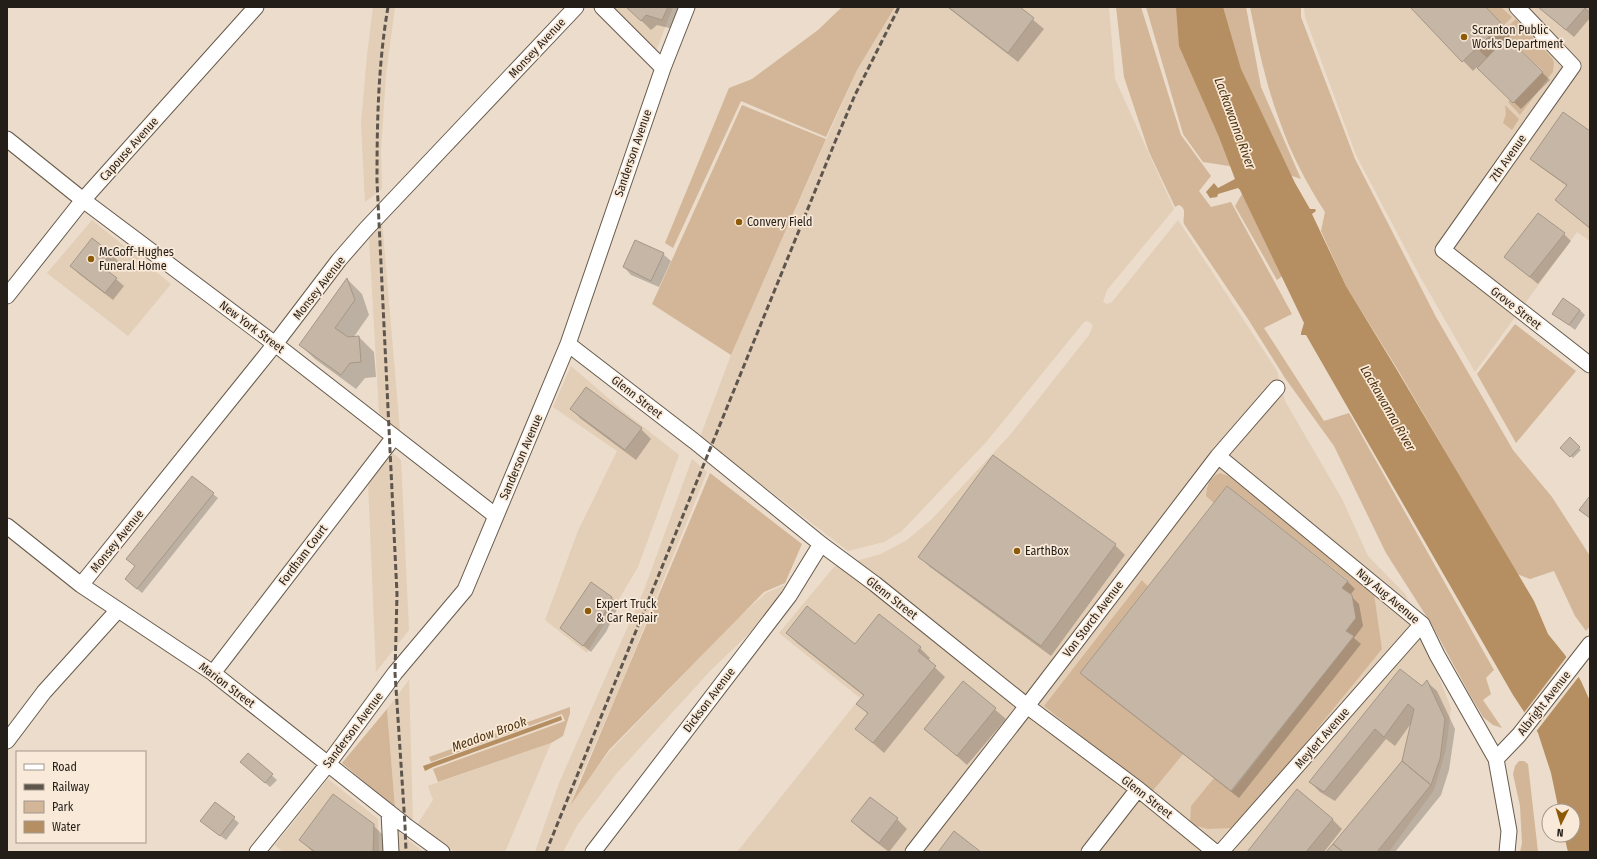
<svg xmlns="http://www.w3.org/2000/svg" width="1597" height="859" font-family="'Fira Sans Condensed',sans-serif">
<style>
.built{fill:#e3ceb7;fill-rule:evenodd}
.green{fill:#d2b697}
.water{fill:#b58f62}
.pier{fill:#ebdccb}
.shadow{fill:#0003}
.building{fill:#c5b6a6;stroke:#a59787}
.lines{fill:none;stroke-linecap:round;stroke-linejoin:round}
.minor-casing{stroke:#685b4c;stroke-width:17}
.minor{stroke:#fff;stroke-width:15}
.rail{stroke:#5e564d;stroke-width:3;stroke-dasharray:6 3;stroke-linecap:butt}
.poi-dot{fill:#8d5a07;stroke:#f9e9d8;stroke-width:1.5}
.labels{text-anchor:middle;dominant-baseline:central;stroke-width:3.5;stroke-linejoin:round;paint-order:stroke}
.poi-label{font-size:12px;fill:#231e18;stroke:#f9e9d8;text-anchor:start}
.street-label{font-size:12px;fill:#231e18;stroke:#f9e9d8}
.water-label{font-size:13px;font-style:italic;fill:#4f340f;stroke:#f9e9d8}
</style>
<rect width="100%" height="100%" fill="#ebdccb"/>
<path class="built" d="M373 7H395L386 74 381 150 382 189 365 202 361 124 367 55Z
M614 7H673L656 51Z
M895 7H1109L1115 79 1174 209 1107 290 1103 302 1107 304 1112 302 1178 220 1277 371 1285 401 1342 499 1368 556 1406 595 1451 708 1446 750 1434 790 1389 852H737L860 698 779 633 834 567 881 554 907 540 932 519 1010 435 1089 335 1092 328V324L1087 321 1084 322 987 441 902 531 884 542 848 551 700 437 731 355 857 70ZM1213 476 1230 477 1374 593 1382 649 1208 829 1231 791 1354 636 1347 631 1356 618 1348 581 1227 486 1206 487 1208 482ZM1143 580 1148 586 1080 673Z
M1304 7H1486L1502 24V27L1509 14 1501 7H1590V241L1577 232 1475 372 1422 280 1356 155 1305 17ZM1499 29 1554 63 1553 72 1520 115 1508 102 1513 103 1543 72Z
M92 220 171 284 128 336 47 273Z
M382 220 400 431 379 413 369 238Z
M571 366 622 410 679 455 638 567 587 653 545 620 578 531 617 451 553 407Z
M387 454H394L401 460 409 630 376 672 368 481Z
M692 459 707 472 617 694 580 778 570 805 586 781 610 751 736 620 766 593 785 585 761 622 711 670 616 774 578 824 563 852H535L559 783 644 590Z
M409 680 413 823 395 808 387 709Z
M551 743 505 852H455L417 825 433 800 428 786Z
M328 779 378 819 379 852H283L275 845Z
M394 828 423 852H395Z"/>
<path class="green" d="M842 7H895L857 70 826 137 741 101 673 248 665 243 729 88 752 79 818 30Z
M1116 7H1141L1181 135 1211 176 1199 191 1211 207 1231 202 1292 314 1264 328 1324 421 1349 413 1494 670 1486 678 1491 694 1483 700 1502 728 1493 725 1483 717 1470 695 1432 625 1386 553 1334 446 1285 378 1248 319 1184 224C1182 217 1188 209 1179 205L1175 207 1149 152 1124 77Z
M1146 7H1246L1261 87 1301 179 1289 175 1203 162 1183 134Z
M1250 7H1301V17L1355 159 1436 317 1513 450 1552 497 1590 556V626L1586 631 1575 616 1554 571 1530 579 1517 574 1398 370 1346 286 1321 231 1325 212C1307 184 1291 154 1280 122 1266 85 1258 46 1250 7Z
M1486 7H1501L1512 17 1502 27V24Z
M1516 19 1552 58 1554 63 1553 72 1520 115 1508 102 1510 100 1513 102 1543 71 1507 37 1487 58 1477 48 1499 29 1503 31Z
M742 105 826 139 731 355 652 304Z
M1505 105 1519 119 1512 130 1503 123 1506 114Z
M1242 194 1288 272 1277 280 1235 206Z
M1515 324 1576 371 1516 443 1477 374Z
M710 473 802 544 785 583 764 592 609 750 570 806Z
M1220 473 1230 477 1374 593 1382 649 1243 820 1232 828 1208 829 1190 824 1191 806 1214 778 1232 791 1354 636 1346 631 1356 618 1352 595 1342 588 1348 580 1227 486 1214 503 1206 496C1207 484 1209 478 1220 473Z
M1142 580 1148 586 1080 673 1183 754 1151 793 1044 706Z
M570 707V713L563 736 551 743 438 782 433 769 565 721 562 714 431 762 429 757Z
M387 709 395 808 342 763Z
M1519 761H1524L1528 764 1538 852H1520L1522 843 1520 806 1513 774 1515 766Z"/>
<path class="water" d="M1176 7H1223L1241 69 1295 183 1310 209H1315L1316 211 1312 214 1346 286 1397 370 1534 601 1548 634 1565 655 1581 681 1590 701V852H1568L1564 835H1573V811H1559L1551 773 1538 733 1513 695 1306 335H1301V333L1304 323 1240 190 1238 188 1218 194 1217 197 1210 198 1206 192 1214 183 1218 188 1235 179 1219 137 1179 46Z
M561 716 562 720 433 767 425 771 423 766Z"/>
<path class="pier" d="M1568 655 1580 675 1535 733 1523 714Z"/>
<path class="shadow" d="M627 7H681L673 29 657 25 651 30Z
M947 7H1018L1044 29 1018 62Z
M1411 7H1485L1511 35 1507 39 1550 80 1521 109 1477 67 1473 71Z
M1538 7H1590V18L1574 37Z
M1590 132V229L1556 200 1567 186 1539 166 1531 159Z
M1564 234 1571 241 1538 284 1505 257Z
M110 253 118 261 109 273 124 286 113 300 79 274 71 266Z
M663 254 671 261 659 287 631 275 624 267Z
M347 279 362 294 369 315 353 338 359 337 374 352 376 377 365 378 356 389 315 359 300 345Z
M1580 310 1585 315 1575 330 1553 313Z
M587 388 641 429 651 439 636 460 581 419 571 409Z
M1570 439 1581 450 1573 458 1561 448Z
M994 456 1115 545 1125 555 1051 656 930 567 920 557Z
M213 494 218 498 142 593 131 584 126 579Z
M1347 581 1355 589 1350 595 1359 604 1363 626 1354 638 1361 644 1239 798 1088 680 1081 673Z
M611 597 619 605 606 632 591 652 561 628Z
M787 633 855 645 920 648 930 658 928 661 945 677 884 753 857 729 868 714 858 704 864 696 797 643Z
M963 682 1006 719 967 765 925 728Z
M1427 682 1437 691 1455 729 1449 770 1441 795 1395 852H1328L1402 761 1412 722 1395 746 1386 739 1335 801 1320 792 1310 782 1422 688Z
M248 754 277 780 270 787 246 766Z
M215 803 239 823 226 840 206 825Z
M897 819 907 829 889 852 862 831 852 821Z
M1332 819 1342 829 1324 852H1249Z
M373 825 383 835V852H313L300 840Z"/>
<path class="building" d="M626 7H668L662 20 646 15 641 21Z
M948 7H1020L1034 18 1008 53Z
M1410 7H1486L1502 24 1462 62Z
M1538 7H1590V13L1585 8 1566 30Z
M1507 37 1543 72 1513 103 1477 68Z
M1563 112 1590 131V228L1555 200 1567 185 1530 159Z
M1538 213 1565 233 1530 277 1504 257Z
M92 238 111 253 101 266 117 278 105 293 70 266Z
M635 240 664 253 651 281 623 267Z
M347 278 355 300 335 328 348 337 359 336 361 362 350 363 341 375 299 345Z
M1563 298 1580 310 1569 325 1552 314Z
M586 387 642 428 625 450 570 409Z
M1570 437 1580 447 1570 457 1560 448Z
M993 455 1116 544 1041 646 918 557Z
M192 476 214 493 137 589 125 579 135 566 126 559Z
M1227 486 1348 581 1342 588 1352 595 1356 618 1346 631 1354 636 1231 791 1080 673Z
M1589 497H1590V518L1579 510Z
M591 582 612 597 599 625 583 646 560 628Z
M807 606 855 644 879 614 921 647 918 651 936 666 873 743 855 729 868 713 856 704 864 695 786 633Z
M1400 669 1422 686 1427 680 1445 719 1440 759 1431 785 1402 761 1414 709 1408 704 1384 737 1375 729 1324 792 1309 782Z
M963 681 996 708 957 756 924 729Z
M248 753 273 774 265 783 240 762Z
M1402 761 1431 785 1377 852H1343L1333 844Z
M1297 789 1333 819 1306 852H1247Z
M333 794 374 824 373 852H315L299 840Z
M870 797 898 818 879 843 851 821Z
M215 802 235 817 220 836 200 821Z
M954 831 981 852H938Z
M1333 844 1343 852H1326Z"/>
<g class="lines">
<defs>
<path id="minor" d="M602 7 663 68
M1517 7 1573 66 1443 250 1590 365
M7 139 83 200 275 344 496 516
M7 296 83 200 256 7
M568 344 694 441 821 544 875 584 1027 706 1138 789 1215 852
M1218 456 1422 624 1437 655 1496 759 1509 831 1507 852
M7 526 81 585 213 673 405 825 442 852
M81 585 275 344 339 260 366 229 576 7
M213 673 394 437
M7 741 44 692 118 610
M1496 759 1519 735 1590 644
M389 812 391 852
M257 852 328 764 395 673 465 590 568 344 663 68 687 7
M593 852 789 596 821 544
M913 852 1027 706 1218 456 1277 388
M1089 852 1138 789
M1221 852 1422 624"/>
</defs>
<use href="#minor" class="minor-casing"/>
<use href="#minor" class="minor"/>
<path class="rail" d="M388 7C378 65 377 123 377 181L397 594 395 673 405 825 406 852
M546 852 835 142 855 95 899 7"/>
</g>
<g class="poi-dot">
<circle cx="1464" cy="37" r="4"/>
<circle cx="739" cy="222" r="4"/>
<circle cx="91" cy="259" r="4"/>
<circle cx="1017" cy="551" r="4"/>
<circle cx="588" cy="611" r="4"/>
</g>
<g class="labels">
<g class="poi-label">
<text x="1472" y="30">Scranton Public<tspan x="1472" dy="14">Works Department</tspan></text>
<text x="747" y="222">Convery Field</text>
<text x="99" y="252">McGoff-Hughes<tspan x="99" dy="14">Funeral Home</tspan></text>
<text x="1025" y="551">EarthBox</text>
<text x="596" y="604">Expert Truck<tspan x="596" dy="14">&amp; Car Repair</tspan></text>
</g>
<g class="street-label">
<text transform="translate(537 48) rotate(-47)">Monsey Avenue</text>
<text transform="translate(129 149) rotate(-48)">Capouse Avenue</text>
<text transform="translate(633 153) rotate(-71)">Sanderson Avenue</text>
<text transform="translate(1508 158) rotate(-55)">7th Avenue</text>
<text transform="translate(319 288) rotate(-52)">Monsey Avenue</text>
<text transform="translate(1516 308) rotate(38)">Grove Street</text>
<text transform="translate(252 327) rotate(37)">New York Street</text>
<text transform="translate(637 397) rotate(38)">Glenn Street</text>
<text transform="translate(521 457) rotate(-67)">Sanderson Avenue</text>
<text transform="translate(117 541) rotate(-51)">Monsey Avenue</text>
<text transform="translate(303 555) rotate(-53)">Fordham Court</text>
<text transform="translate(1388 596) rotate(40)">Nay Aug Avenue</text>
<text transform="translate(892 598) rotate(38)">Glenn Street</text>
<text transform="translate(1093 619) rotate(-53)">Von Storch Avenue</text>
<text transform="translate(227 685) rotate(37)">Marion Street</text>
<text transform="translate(709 700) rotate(-53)">Dickson Avenue</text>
<text transform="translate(1544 703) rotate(-52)">Albright Avenue</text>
<text transform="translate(353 730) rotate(-53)">Sanderson Avenue</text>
<text transform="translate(1322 738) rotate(-49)">Meylert Avenue</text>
<text transform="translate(1147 797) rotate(38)">Glenn Street</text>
</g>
<g class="water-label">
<text transform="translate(1235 123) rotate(70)">Lackawanna River</text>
<text transform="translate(1388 408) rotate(60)">Lackawanna River</text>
<text transform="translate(489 734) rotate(-20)">Meadow Brook</text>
</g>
</g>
<rect width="1597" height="859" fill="none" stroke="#231e18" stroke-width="16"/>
<rect x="16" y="751" width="130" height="92" fill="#f9e9d8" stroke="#a3988b"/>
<rect x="24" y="764" width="20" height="6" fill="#ffffff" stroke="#a3988b"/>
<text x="52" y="771" font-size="12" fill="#231e18">Road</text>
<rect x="24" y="784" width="20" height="6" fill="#5e564d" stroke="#a3988b"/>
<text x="52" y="791" font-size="12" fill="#231e18">Railway</text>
<rect x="24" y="801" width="20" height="12" fill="#d2b697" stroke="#a3988b"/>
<text x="52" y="811" font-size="12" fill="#231e18">Park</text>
<rect x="24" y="821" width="20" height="12" fill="#b58f62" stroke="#a3988b"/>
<text x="52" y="831" font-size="12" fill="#231e18">Water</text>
<g transform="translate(1561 823) rotate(185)"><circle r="19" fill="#f9e9d8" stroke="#a3988b"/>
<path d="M0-3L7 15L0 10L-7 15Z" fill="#8d5a07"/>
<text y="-6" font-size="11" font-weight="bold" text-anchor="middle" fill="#231e18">N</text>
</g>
</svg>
